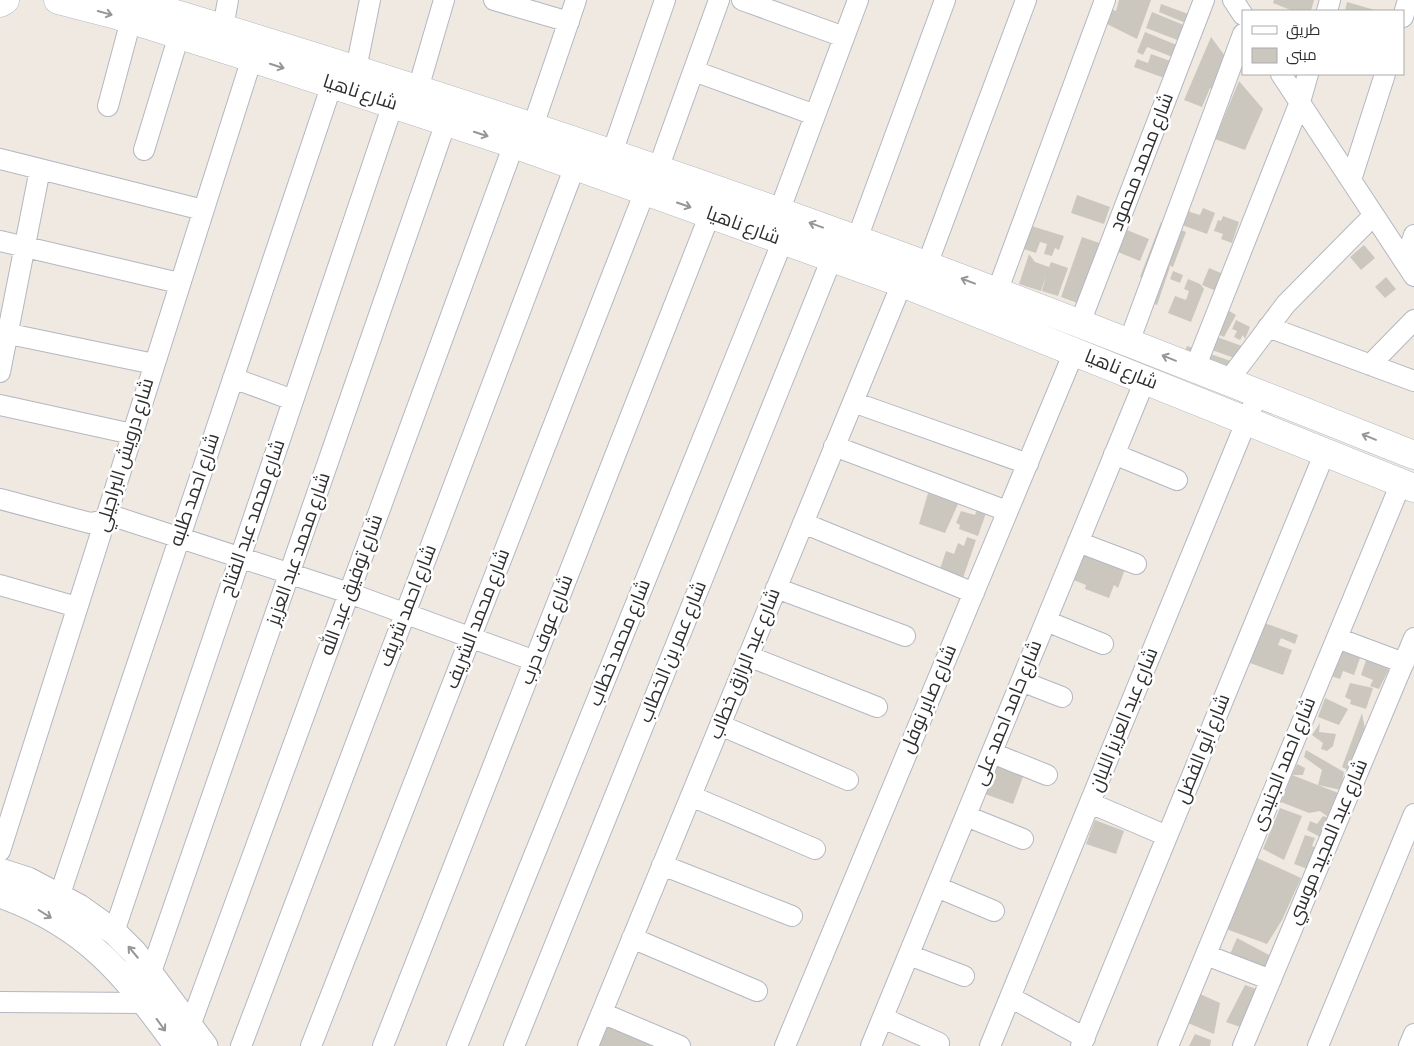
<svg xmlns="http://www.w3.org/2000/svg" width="1414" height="1046" font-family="'Sofia Sans Condensed',Cairo,sans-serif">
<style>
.building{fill:#cbc7bf}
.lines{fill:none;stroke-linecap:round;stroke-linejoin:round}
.minor-casing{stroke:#b4b7c1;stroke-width:22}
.tertiary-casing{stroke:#b4b7c1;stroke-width:27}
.secondary-casing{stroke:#b4b7c1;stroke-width:29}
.minor{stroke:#fff;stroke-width:20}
.tertiary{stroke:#fff;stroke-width:25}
.secondary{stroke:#fff;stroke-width:28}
.oneway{stroke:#969696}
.labels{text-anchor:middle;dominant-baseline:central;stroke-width:5;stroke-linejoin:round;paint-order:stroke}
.street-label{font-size:19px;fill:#2e2e2e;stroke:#fff}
</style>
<rect width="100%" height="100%" fill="#efe9e1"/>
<path class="building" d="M1119 0H1151L1137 39 1107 24 1111 9 1116 11Z
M1274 0H1314L1311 11H1293L1273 3Z
M1347 2 1375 10 1374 11H1345Z
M1161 4 1191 15 1188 24 1159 12Z
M1152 12 1186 26 1180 41 1146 28Z
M1145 32 1179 46 1175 58 1147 47 1143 55 1137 52Z
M1211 37 1228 60 1216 92 1210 88 1202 107 1184 100Z
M1151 54 1173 62 1167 79 1134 67 1137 59 1148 63Z
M1239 81 1263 109 1245 150 1215 139Z
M1181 193 1190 212 1200 215 1203 208 1215 213 1207 234 1171 221Z
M1077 195 1110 207 1104 224 1071 213Z
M1223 216 1239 222 1232 243 1221 239 1223 234 1214 231 1218 220 1221 221Z
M1161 222 1186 232 1173 267 1160 262 1170 267 1157 305 1140 298 1147 279 1140 277Z
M1025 224 1064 236 1059 250 1055 248 1052 256 1044 254 1047 244 1040 242 1036 253 1017 247Z
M1122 228 1149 239 1140 261 1113 250Z
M1082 237 1105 245 1094 309 1061 297Z
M1364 245 1375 258 1361 270 1350 257Z
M1029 254 1035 262 1049 267 1051 262 1068 268 1058 296 1042 291 1046 276 1041 291 1019 284Z
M1209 268 1228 276 1221 293 1202 285Z
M1173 271 1183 275 1180 283 1170 279Z
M1386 277 1396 289 1385 298 1375 287Z
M1188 279 1200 284 1204 289 1191 322 1168 313 1175 296 1186 300 1189 291 1184 289Z
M1224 308 1236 315 1224 337 1212 331Z
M1236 320 1250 327 1245 339 1243 335 1240 340 1234 337 1237 331 1232 329Z
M1217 337 1242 346 1237 359 1212 350Z
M1187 346 1234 362 1230 371 1183 356Z
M928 493 958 504 945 533 919 524Z
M977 509 986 513 978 536 959 529 960 525 956 523 961 511 975 515Z
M967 537 976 540 963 578 940 569 946 551 954 554 958 543 964 546Z
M1079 546 1127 564 1118 588 1114 585 1109 598 1085 589 1086 585 1071 579Z
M1264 623 1298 635 1295 644 1281 638 1278 645 1292 650 1283 675 1250 663Z
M1337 649 1360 658 1354 675 1343 671 1340 679 1328 675Z
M1366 660 1389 669 1379 689 1370 686 1373 680 1361 675Z
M1350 683 1373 688 1366 709 1350 704 1351 700 1345 697Z
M1325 698 1348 709 1339 725 1318 717Z
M1362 713 1367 739 1353 773 1342 767Z
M1320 723 1319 732 1336 734 1333 746 1327 751 1321 749 1323 743 1312 735Z
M1306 750 1344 772 1341 790 1318 785 1322 770 1304 757Z
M993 763 1024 774 1013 804 982 793Z
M1297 764 1305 768 1303 775H1292Z
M1292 775 1341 794 1324 839 1307 830 1310 821 1317 824 1323 816 1331 819 1320 811 1309 813 1281 802Z
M1280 808 1302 816 1284 860 1263 849Z
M1095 820 1124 831 1116 854 1086 844Z
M1305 835 1315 838 1312 846 1321 849 1313 871 1294 864Z
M1255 857 1301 878 1282 920 1267 944 1226 929Z
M1237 938 1286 964 1276 989 1224 968Z
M1245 985 1262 991 1246 1029 1226 1022Z
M1200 994 1220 1003 1214 1034 1188 1023Z
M604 1023 655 1043 654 1046H597Z
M1195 1034 1211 1040 1210 1046H1189Z"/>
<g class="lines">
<defs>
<path id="minor" d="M494 0 569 22
M742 0 844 37
M1233 0 1243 15
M1327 11 1330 0
M1403 17 1408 0
M223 28 228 0
M356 69 370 0
M694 71 815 115
M1281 74 1414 276
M418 89 444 0
M108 106 131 20
M533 126 576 0
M144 150 179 35
M612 153 665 0
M0 159 203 210
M658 169 719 0
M1351 180 1385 74
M779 212 858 0
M857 239 945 0
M0 241 179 283
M1405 262 1414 235
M927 265 1026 0
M997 292 1105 0
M1080 323 1204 0
M1268 327 1414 381
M0 332 154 364
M1129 342 1243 34
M1370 365 1414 320
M1195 368 1300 102 1308 74
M0 372 40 169
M233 378 293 400
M1228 381 1286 304 1374 215
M853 402 1028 464
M0 405 132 434
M834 446 1007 511
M1114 454 1177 480
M0 499 90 523 101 521 110 515 349 593 535 661
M803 523 974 593
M1078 542 1136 564
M0 585 77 607
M776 588 905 636
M1046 621 1103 644
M1337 638 1404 663
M748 656 877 707
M1021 681 1062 697
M720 725 848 780
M992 753 1047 775
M691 796 815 849
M1090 803 1167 836
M966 816 1023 839
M0 851 252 58
M662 865 792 916
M937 887 994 911
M59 897 332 84
M114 932 393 104
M632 938 757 991
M909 955 964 976
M1206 955 1271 980
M150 975 446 122
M1010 997 1085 1038
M0 1002 145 1003
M602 1013 680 1046
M883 1018 939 1043
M190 1026 514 144
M241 1046 575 166
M311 1046 645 191
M383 1046 710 214
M457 1046 783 240
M514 1046 832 258
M588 1046 902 283
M785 1046 1074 352
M871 1046 1145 380
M990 1046 1258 393
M1081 1046 1325 452
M1168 1046 1401 483
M1243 1046 1414 638
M1318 1046 1414 814
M1409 1046 1414 1034"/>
<path id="tertiary" d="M0 871 28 880 79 907 114 932 134 952 205 1046
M0 895C87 926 124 974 177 1046"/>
<path id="secondary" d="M58 0 116 15 252 58 514 144 902 283 1414 488
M129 0C361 69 591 144 819 226 1019 298 1217 377 1414 455
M0 3 5 0"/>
</defs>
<use href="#minor" class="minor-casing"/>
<use href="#tertiary" class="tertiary-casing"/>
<use href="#secondary" class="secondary-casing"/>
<use href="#minor" class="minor"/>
<use href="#tertiary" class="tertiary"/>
<use href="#secondary" class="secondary"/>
</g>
<defs><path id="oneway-shaft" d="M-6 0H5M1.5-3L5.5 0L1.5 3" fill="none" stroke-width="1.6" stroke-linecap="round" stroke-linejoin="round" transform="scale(1.25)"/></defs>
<g class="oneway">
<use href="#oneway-shaft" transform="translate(105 13) rotate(15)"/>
<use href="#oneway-shaft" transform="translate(277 66) rotate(18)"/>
<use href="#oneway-shaft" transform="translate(481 134) rotate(18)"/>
<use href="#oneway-shaft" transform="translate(684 205) rotate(19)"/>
<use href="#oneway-shaft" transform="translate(816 225) rotate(-160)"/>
<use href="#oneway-shaft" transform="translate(968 281) rotate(-159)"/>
<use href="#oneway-shaft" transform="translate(1169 358) rotate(-158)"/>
<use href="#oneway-shaft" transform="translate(1369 437) rotate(-158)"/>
<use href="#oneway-shaft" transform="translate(45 914) rotate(32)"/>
<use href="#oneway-shaft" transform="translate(133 952) rotate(-130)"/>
<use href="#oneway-shaft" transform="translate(161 1025) rotate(54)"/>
</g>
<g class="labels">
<g class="street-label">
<text transform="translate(360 93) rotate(18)">شارع ناهيا</text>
<text transform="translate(1142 162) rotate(-69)">شارع محمد محمود</text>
<text transform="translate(743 226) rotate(20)">شارع ناهيا</text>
<text transform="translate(1121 370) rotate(22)">شارع ناهيا</text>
<text transform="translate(125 455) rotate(-73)">شارع درويش البراجيلي</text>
<text transform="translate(195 490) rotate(-71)">شارع احمد طلبه</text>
<text transform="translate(253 518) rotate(-71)">شارع محمد عبد الفتاح</text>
<text transform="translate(299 549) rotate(-71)">شارع محمد عبد العزيز</text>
<text transform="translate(352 585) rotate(-70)">شارع توفيق عبد الله</text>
<text transform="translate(408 606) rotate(-69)">شارع احمد شريف</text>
<text transform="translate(478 619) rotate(-69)">شارع محمد الشريف</text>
<text transform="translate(547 630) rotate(-69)">شارع عوف حرب</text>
<text transform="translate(620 643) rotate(-68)">شارع محمد خطاب</text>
<text transform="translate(673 652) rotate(-68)">شارع عمر بن الخطاب</text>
<text transform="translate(745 664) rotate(-68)">شارع عبد الرازق خطاب</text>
<text transform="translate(929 699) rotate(-67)">شارع صابر نوفل</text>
<text transform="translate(1008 713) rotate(-68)">شارع حامد احمد على</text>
<text transform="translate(1124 720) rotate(-68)">شارع عبد العزيز اللبان</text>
<text transform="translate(1203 749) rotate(-68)">شارع أبو الفضل</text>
<text transform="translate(1284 764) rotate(-68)">شارع احمد الجنيدى</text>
<text transform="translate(1328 842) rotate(-67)">شارع عبد المجيد موسي</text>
</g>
</g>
<rect x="1242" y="10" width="162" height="65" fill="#ffffff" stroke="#ababab"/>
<rect x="1252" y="26" width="25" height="8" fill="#ffffff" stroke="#ababab"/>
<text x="1286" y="35" font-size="15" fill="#2e2e2e">طريق</text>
<rect x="1252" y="48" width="25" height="15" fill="#cbc7bf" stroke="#ababab"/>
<text x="1286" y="60" font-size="15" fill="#2e2e2e">مبنى</text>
</svg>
